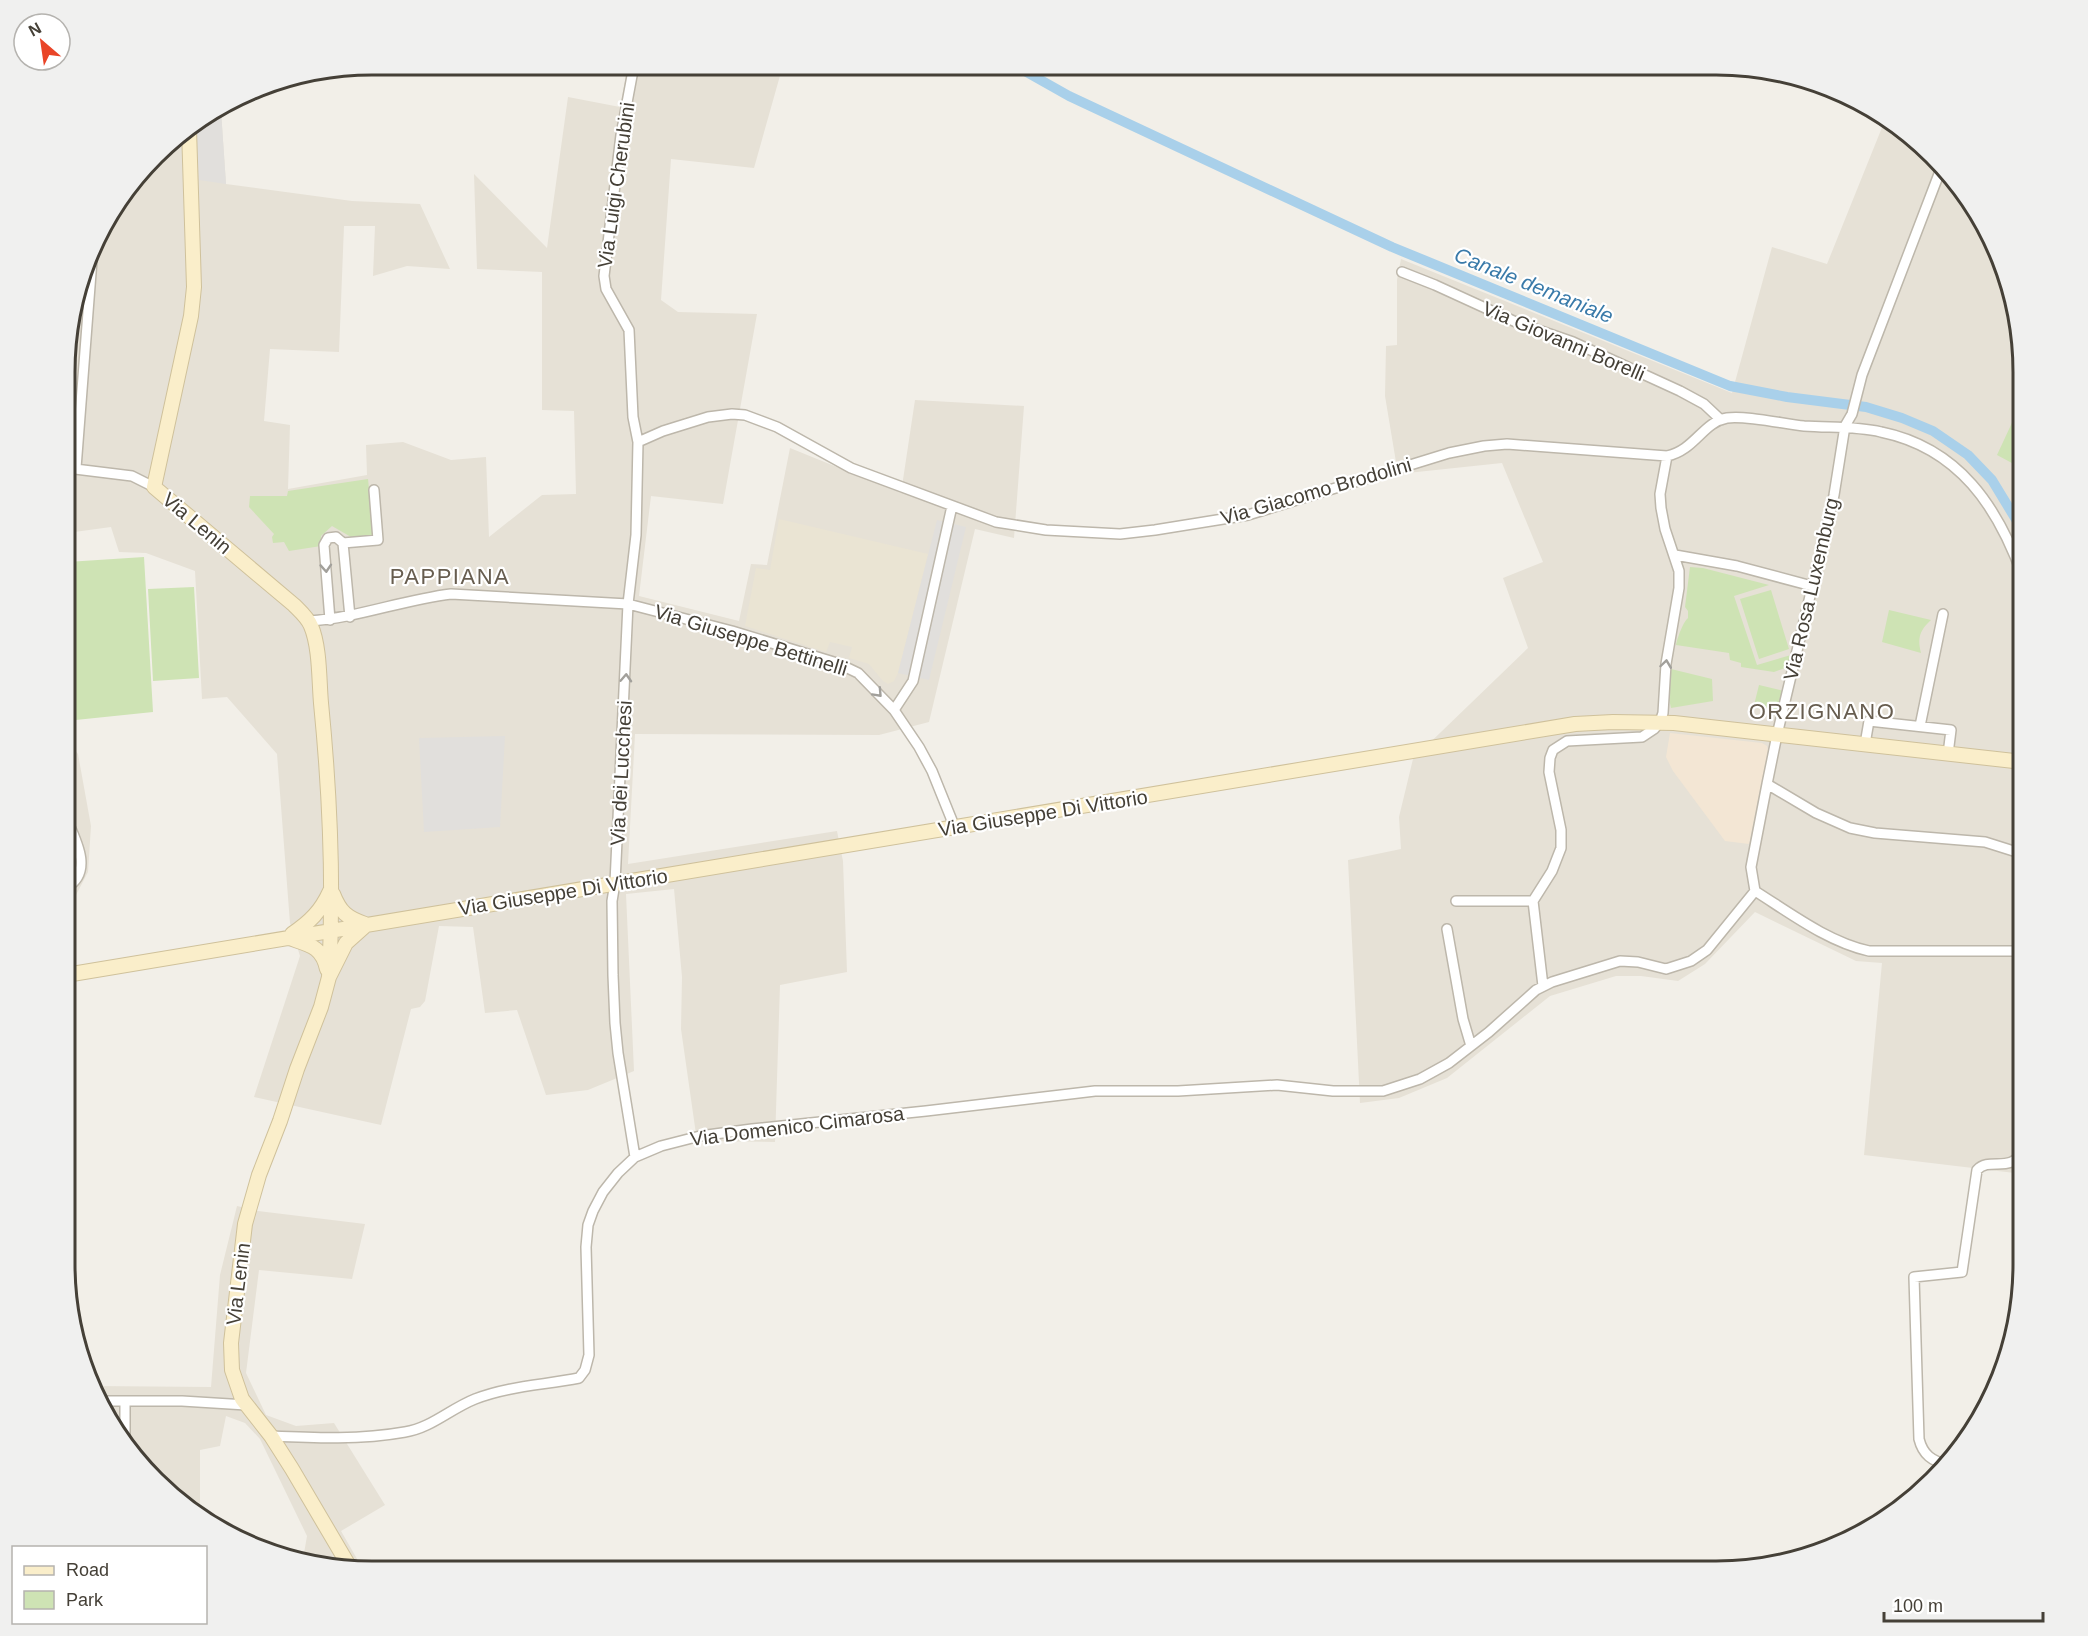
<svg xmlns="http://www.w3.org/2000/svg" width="2088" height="1636" font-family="Helvetica,sans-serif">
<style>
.residential{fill:#e6e1d6}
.commercial{fill:#f3e6d4}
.education{fill:#eae4d3}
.green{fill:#cee3b4}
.parking{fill:#e1dfdc}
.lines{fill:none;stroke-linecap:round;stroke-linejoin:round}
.canal{stroke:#a9d0ea;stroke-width:10}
.street-casing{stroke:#bdb7ab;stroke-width:12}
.secondary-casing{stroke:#cfc19b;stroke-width:16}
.street{stroke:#fff;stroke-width:9}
.secondary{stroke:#faeeca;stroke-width:14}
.oneway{stroke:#a2a09b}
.labels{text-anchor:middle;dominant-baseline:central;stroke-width:4.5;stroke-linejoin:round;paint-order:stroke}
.street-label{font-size:20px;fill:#454037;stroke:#fff}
.water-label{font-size:21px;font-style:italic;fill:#397aa9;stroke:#fff}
.quarter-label{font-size:22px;letter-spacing:1.5px;fill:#675d4f;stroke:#fff}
.rim{fill:none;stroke:#454037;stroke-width:3}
</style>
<rect width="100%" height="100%" fill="#f2efe8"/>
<path class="residential" d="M628 65H783L754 168 671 159 661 300 678 312 757 314 723 504 651 496 639 596 739 621 751 564 767 565 790 448 901 493 915 400 1024 406 1014 538 975 529 929 722 879 735 635 734 628 864 837 831 843 861 847 972 780 985 775 1142 697 1141 681 1029 682 977 674 889 626 894 634 1071 588 1090 546 1095 517 1010 485 1013 473 927 439 926 425 1001 420 1007 411 1009 381 1125 254 1097 300 956 290 923 277 754 227 697 202 699 195 571 146 553 119 552 111 527 67 533V332L106 219 170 141 221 111 226 184 352 201 420 204 450 269 407 266 373 276 375 226H344L339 352 270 349 264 421 290 425 288 489 367 475 366 445 403 442 451 460 486 457 489 537 542 495 576 494 574 411 542 410V272L477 269 474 174 547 248 568 97 620 107Z
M1885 120 1919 141 1960 185 2000 254 2023 372V1174L1864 1155 1882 963 1856 961 1755 912 1705 964 1678 981 1641 976H1616L1550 996 1447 1078 1399 1098 1360 1103 1348 860 1401 849 1399 817 1413 759 1528 648 1503 578 1543 562 1502 463 1398 474 1385 396 1386 346 1397 345V280L1401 259 1732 393 1772 247 1827 264Z
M66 738 78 754 91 826 88 872 76 895 66 899Z
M237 1206 258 1211 365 1224 352 1279 259 1270 246 1373 266 1415 296 1426 334 1423 385 1505 341 1531 364 1571H352L303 1559 307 1536 260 1439 245 1423 226 1416 220 1446 200 1450V1514L169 1495 96 1400 93 1386 211 1387 220 1275Z"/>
<path class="commercial" d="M1670 733 1762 743 1767 746 1768 751 1749 844 1725 841 1673 771 1666 757Z"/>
<path class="education" d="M779 519 928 554 898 673 894 681 888 684 883 681 869 664 849 658 852 647 830 642 826 652 745 626 756 568 770 570Z"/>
<path class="green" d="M2023 399V469L1997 455Z
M368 479 374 535 351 537 332 526 321 536V546L289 551 284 542 273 543 272 537 274 534 249 507 250 496H287L288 491Z
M144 557 153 712 66 721 67 562Z
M1690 567 1703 568 1769 585 1734 596 1757 665 1791 655 1788 667 1774 672 1741 667V663L1730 660 1729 653 1676 645C1677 639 1683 622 1688 618V611L1685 607Z
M194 587 199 678 153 681 148 589Z
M1771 590 1789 649 1759 659 1740 599Z
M1889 610 1931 620C1920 630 1917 638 1921 653L1882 642Z
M1671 669 1712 679 1713 701 1671 708 1669 699Z
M1759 685 1784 691 1780 711 1754 705Z"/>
<path class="parking" d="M221 111 226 184 199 180 196 125Z
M937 520 966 527 929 680 898 673Z
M505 736 500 827 424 832 419 738Z"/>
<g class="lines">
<path class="canal" d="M1014 65 1069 96 1392 247 1730 386 1787 397 1866 407 1902 418 1933 431 1968 455 1992 480 2023 531"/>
<defs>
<path id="street" d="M634 65 621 135 604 276 606 289 629 330 633 417 638 442
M1942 166 1862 375 1852 414 1845 426 1834 495 1777 735 1767 784 1816 813 1850 828 1875 833 1985 842 2023 854
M1402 272 1435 285 1518 323 1573 342 1680 391 1704 404 1721 420
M67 468 132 476 154 487
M76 468 92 260
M343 543 378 540 374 490
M1675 555 1737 566 1812 586
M330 620 324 545 328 538 336 537 343 543 350 617
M309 621C357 618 402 600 451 594L628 604 636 535 638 442 663 431 708 417 732 414 745 415 777 427 851 468 996 522 1046 530 1120 534 1155 530 1248 515 1449 453 1484 446 1507 444 1667 456C1695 450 1703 422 1727 418 1745 415 1784 424 1804 426 1830 428 1855 426 1881 432 1959 448 1998 507 2023 577
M894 710 913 681 952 506
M1920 726 1943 614
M1865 744 1869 721 1951 730 1948 754
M66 888C94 872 76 840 66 818
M1755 891 1751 867 1767 784
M1456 901H1533
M1447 929 1463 1019 1471 1046
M1543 986 1533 901 1552 871 1561 848V830L1549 772 1550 758 1553 750 1567 741 1642 737 1654 729 1660 722 1663 713 1666 664 1679 588V571L1665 529 1661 508 1660 494 1667 456
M635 1157 618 1053 615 1023 613 975 612 901 615 883 628 604 732 631 837 663 858 673 894 710 919 747 932 771 955 828
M97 1401H182L246 1405
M125 1401V1437
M271 1436C316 1438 360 1440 405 1432 431 1428 450 1409 475 1399 508 1386 544 1385 579 1378L585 1370 589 1355 586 1247 588 1225 593 1211 603 1192 618 1173 635 1157 661 1146 700 1136 752 1129 926 1111 1095 1091H1178L1277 1085 1333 1091H1383L1420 1079 1449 1063 1489 1032 1536 990 1552 982 1620 961 1638 962 1666 969 1691 961 1707 950 1755 891C1790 913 1828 942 1869 951H2023
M1948 1465C1932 1461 1923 1455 1919 1439L1914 1277 1962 1272 1977 1170C1990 1156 2010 1174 2023 1151"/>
<path id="secondary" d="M189 129 194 287 191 316 154 487 294 605C301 612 308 618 311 626 320 647 319 681 321 703 330 794 334 886 329 977
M333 894C340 912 347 918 365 924
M292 934C310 922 321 911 330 891
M289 938C309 945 322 946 327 969
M66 975 1575 724 1613 722 1674 723 2023 762
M352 1571 292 1469 271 1436 242 1399 232 1370 231 1343 245 1224 259 1175 280 1121 297 1069 321 1007 329 977 346 943 365 926"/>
</defs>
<use href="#street" class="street-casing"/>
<use href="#secondary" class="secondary-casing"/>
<use href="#street" class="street"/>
<use href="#secondary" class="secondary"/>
</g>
<defs><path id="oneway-chevron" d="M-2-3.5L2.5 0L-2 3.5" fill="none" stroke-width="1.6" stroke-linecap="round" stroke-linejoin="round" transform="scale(1.5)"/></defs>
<g class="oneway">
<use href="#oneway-chevron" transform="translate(326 568) rotate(86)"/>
<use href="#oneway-chevron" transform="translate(1666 664) rotate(-82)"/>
<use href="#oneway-chevron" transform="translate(626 678) rotate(-87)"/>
<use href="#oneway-chevron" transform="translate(878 693) rotate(47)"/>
</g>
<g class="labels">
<g class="street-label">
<text transform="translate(616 185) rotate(-82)">Via Luigi Cherubini</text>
<text transform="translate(1564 341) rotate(23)">Via Giovanni Borelli</text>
<text transform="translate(1316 491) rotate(-16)">Via Giacomo Brodolini</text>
<text transform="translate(197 523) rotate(40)">Via Lenin</text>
<text transform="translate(1811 589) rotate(-77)">Via Rosa Luxemburg</text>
<text transform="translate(751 640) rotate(17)">Via Giuseppe Bettinelli</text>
<text transform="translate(621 773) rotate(-87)">Via dei Lucchesi</text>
<text transform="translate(1043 813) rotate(-9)">Via Giuseppe Di Vittorio</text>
<text transform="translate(563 892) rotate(-9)">Via Giuseppe Di Vittorio</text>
<text transform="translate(797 1126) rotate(-7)">Via Domenico Cimarosa</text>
<text transform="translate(238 1284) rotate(-83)">Via Lenin</text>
</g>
<g class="water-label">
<text transform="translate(1534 285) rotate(22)">Canale demaniale</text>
</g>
<g class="quarter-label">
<text x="450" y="576">PAPPIANA</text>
<text x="1822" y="711">ORZIGNANO</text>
</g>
</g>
<path d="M0 0H2088V1636H0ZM372 75H1716A297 297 0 0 1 2013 372V1264A297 297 0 0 1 1716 1561H372A297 297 0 0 1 75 1264V372A297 297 0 0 1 372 75Z" fill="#f0f0ef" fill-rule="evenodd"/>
<path class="rim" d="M372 75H1716A297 297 0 0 1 2013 372V1264A297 297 0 0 1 1716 1561H372A297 297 0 0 1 75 1264V372A297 297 0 0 1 372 75Z"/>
<rect x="12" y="1546" width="195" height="78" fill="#ffffff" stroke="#b5b3af" stroke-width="1.5"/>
<rect x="24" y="1566" width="30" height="9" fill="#faeeca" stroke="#b5b3af" stroke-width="1.5"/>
<text x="66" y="1576" font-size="18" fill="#454037">Road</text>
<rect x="24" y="1591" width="30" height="18" fill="#cee3b4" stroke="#b5b3af" stroke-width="1.5"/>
<text x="66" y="1606" font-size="18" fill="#454037">Park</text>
<g transform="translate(42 42) rotate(331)"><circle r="28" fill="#ffffff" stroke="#b5b3af" stroke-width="1.5"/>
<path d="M0-4.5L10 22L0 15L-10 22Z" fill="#e94528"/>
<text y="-9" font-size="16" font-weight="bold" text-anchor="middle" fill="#454037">N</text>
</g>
<path d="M1884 1612v9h159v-9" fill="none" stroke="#454037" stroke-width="3"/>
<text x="1893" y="1612" font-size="18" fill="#454037" stroke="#ffffff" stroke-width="4.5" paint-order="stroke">100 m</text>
</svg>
